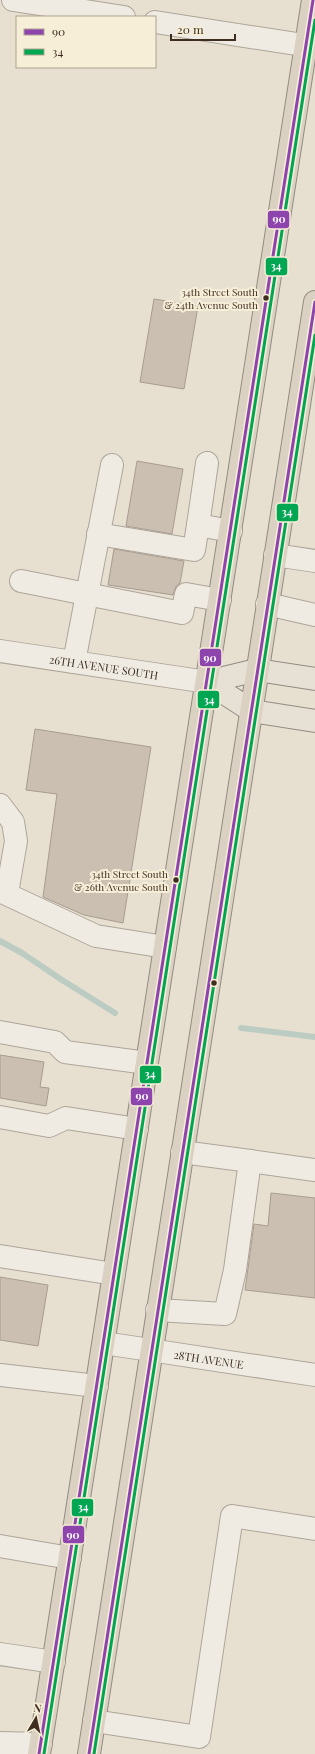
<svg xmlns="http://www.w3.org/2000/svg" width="315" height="1754" font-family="'Playfair Display',serif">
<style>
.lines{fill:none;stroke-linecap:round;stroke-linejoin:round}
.stream{stroke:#bcccc2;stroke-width:6}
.building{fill:#cbbfb2;stroke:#a89c90}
.minor-casing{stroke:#ada599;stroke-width:24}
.major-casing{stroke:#928b80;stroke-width:24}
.highway-casing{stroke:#928b80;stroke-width:24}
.minor{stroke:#efebe3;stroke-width:22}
.major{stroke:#e6e1d4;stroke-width:22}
.highway{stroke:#dad1c2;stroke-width:22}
.bus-1-casing{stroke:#f7eed8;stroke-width:6}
.bus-2-casing{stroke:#f7eed8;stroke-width:6}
.bus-1{stroke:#8e44ad;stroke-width:3}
.bus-2{stroke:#00a651;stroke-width:3}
.bus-dot{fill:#3d2e20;stroke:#f7eed8;stroke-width:1.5}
.labels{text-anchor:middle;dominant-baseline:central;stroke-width:4;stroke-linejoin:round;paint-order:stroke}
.bus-label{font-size:10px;fill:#3d2e20;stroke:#f7eed8;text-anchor:end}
.street-label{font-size:11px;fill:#3d2e20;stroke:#f7eed8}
.line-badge{stroke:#f7eed8;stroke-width:1.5}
.badge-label{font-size:11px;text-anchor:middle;font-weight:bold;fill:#fff}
</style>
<rect width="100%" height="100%" fill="#e7e0d1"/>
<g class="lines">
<path class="stream" d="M0 941 22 953 62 980 115 1013
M241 1028 315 1037"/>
</g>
<path class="building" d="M154 299 198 306 184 389 140 382Z
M137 461 183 469 172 534 126 526Z
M114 549 184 561 180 583 176 586 173 595 108 585Z
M35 729 151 747 123 923 84 915 43 897 57 794 26 790Z
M0 1055 44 1062 40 1087 49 1088 46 1106 0 1098Z
M271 1193 315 1198V1298L245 1290 254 1224 268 1226Z
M0 1277 48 1285 38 1346 0 1340Z"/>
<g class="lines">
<defs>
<g id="minor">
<path d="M13 0 124 17"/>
<path d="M155 22 315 47"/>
<path d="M198 525 207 463"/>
<path d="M98 534 194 550 198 525 231 531"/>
<path d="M275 555 315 561"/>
<path d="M21 581 182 613 186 594 220 600"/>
<path d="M267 604 315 615"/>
<path id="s1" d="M0 651 207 682"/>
<path d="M74 662 112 465"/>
<path d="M0 805 13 822 16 841 7 893"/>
<path d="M0 891 96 936 165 947"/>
<path d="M0 1032 55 1042 65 1052 147 1063"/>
<path d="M0 1117 49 1126 66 1118 137 1129"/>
<path d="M250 1161 315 1170"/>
<path d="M0 1256 114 1274"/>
<path d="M157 1310 225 1314 235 1270 250 1161 182 1152"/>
<path id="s2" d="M104 1343 315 1375"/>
<path d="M0 1375 97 1386"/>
<path d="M0 1546 70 1558"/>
<path d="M0 1654 54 1662"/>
<path d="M94 1721 199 1737 232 1516 315 1529"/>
<path d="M0 1743 41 1744"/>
</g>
<path id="major" d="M207 682 252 711 315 721
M207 682 257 670 315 679"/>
<path id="highway" d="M39 1754 313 0
M89 1754 315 302"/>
</defs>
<use href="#minor" class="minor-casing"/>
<use href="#major" class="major-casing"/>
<use href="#highway" class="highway-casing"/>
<use href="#minor" class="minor"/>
<use href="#major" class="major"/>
<use href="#highway" class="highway"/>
<defs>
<path id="bus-1" d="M39 1754 313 0
M89 1754 315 302"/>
<path id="bus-2" d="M44 1754 315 20
M94 1754 315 335"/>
</defs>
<use href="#bus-1" class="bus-1-casing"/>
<use href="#bus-2" class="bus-2-casing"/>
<use href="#bus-1" class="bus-1"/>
<use href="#bus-2" class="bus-2"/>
</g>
<g class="bus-dot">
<circle cx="266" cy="298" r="3.5"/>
<circle cx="176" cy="880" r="3.5"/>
<circle cx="214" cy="983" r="3.5"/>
</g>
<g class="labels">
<g class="bus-label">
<text x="258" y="292">34th Street South<tspan x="258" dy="13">&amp; 24th Avenue South</tspan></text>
<text x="168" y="874">34th Street South<tspan x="168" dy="13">&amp; 26th Avenue South</tspan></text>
</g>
<g class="street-label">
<text stroke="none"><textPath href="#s1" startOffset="105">26TH AVENUE SOUTH</textPath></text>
<text stroke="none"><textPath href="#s2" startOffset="106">28TH AVENUE</textPath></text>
</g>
</g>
<g class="line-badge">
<rect x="267" y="210" width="23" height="19" rx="4" fill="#8e44ad"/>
<rect x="265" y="257" width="23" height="19" rx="4" fill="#00a651"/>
<rect x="276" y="503" width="23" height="19" rx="4" fill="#00a651"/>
<rect x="199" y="648" width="23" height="19" rx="4" fill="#8e44ad"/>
<rect x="197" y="690" width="23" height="19" rx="4" fill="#00a651"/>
<rect x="139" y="1065" width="23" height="19" rx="4" fill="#00a651"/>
<rect x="130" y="1087" width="23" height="19" rx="4" fill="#8e44ad"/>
<rect x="71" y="1498" width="23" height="19" rx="4" fill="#00a651"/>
<rect x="62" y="1525" width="23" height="19" rx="4" fill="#8e44ad"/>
</g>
<g class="badge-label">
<text x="279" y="223">90</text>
<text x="276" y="270">34</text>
<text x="287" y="516">34</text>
<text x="210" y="662">90</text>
<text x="209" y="704">34</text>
<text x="150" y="1078">34</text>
<text x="142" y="1100">90</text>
<text x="83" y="1511">34</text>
<text x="73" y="1539">90</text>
</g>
<rect x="16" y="16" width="140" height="52" fill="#f7eed8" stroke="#ada18e"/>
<rect x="24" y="29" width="20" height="6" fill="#8e44ad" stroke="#ada18e"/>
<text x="52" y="36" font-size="12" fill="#3d2e20">90</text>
<rect x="24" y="49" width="20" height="6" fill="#00a651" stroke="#ada18e"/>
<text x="52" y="56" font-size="12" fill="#3d2e20">34</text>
<g transform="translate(36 1718) rotate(9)" stroke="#f7eed8" stroke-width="3" paint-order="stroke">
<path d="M0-3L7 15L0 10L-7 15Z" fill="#3d2e20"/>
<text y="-6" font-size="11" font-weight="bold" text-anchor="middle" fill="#3d2e20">N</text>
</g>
<path d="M171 34v6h64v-6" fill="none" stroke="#3d2e20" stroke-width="2"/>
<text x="177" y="34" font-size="12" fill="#3d2e20" stroke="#f7eed8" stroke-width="3" paint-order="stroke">20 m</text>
</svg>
